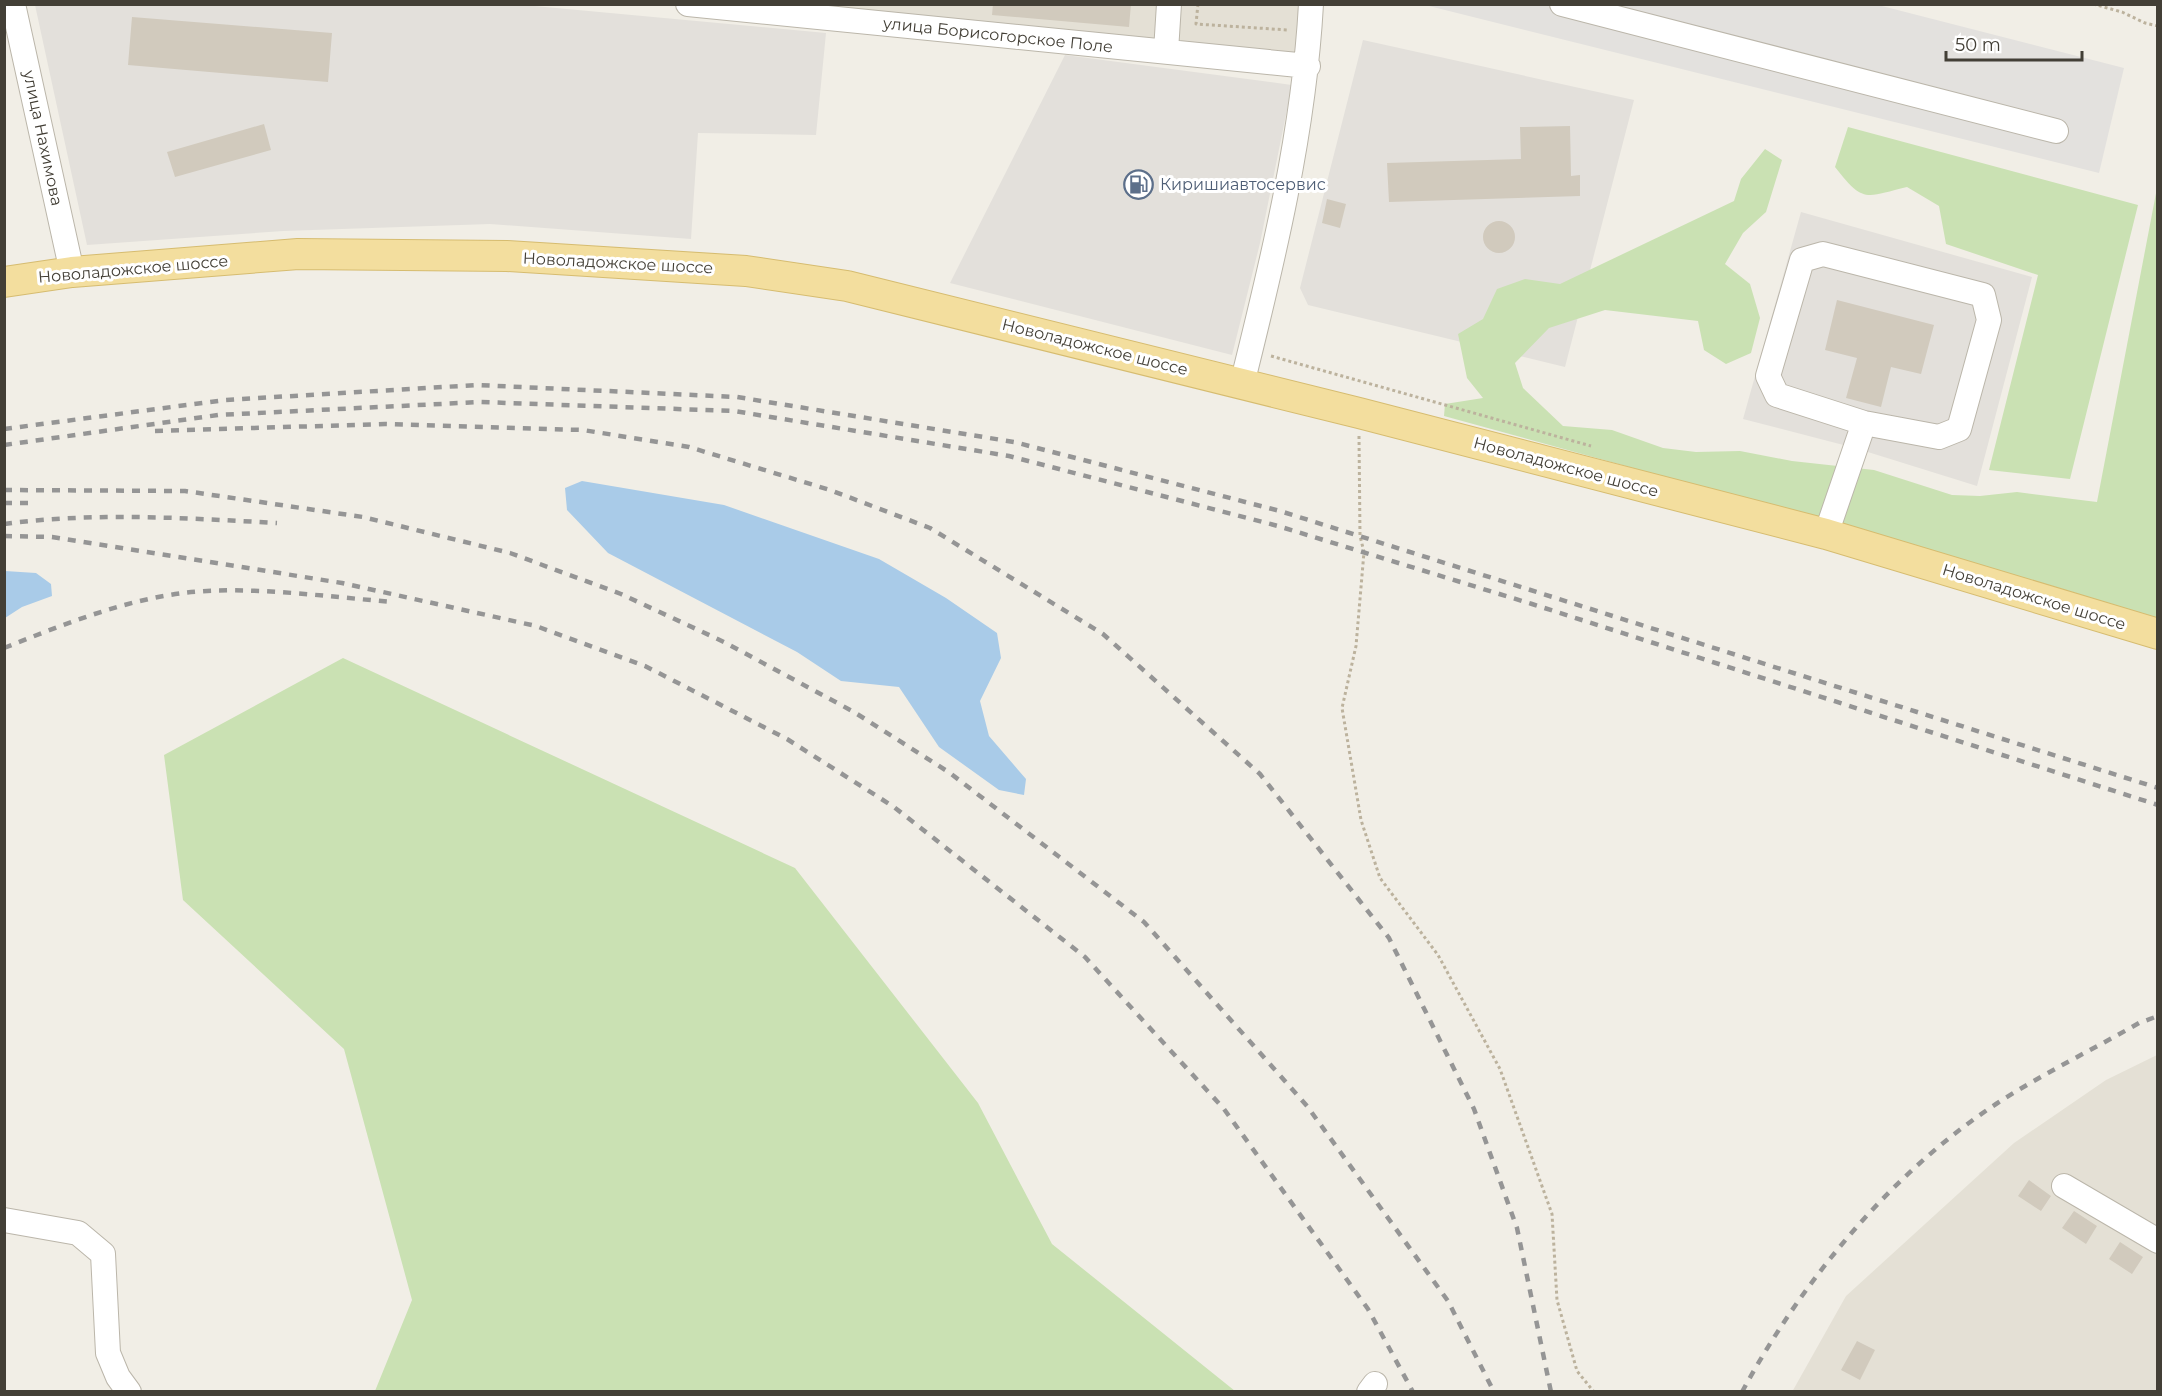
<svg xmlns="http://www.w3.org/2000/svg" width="2162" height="1396" font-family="Montserrat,sans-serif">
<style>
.residential{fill:#e4e0d5}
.industrial{fill:#e3e0db}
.green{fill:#cae1b3}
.parking{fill:#e3e1de}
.water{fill:#a9cbe8}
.building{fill:#d1cabd}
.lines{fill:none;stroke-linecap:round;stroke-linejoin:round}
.minor-casing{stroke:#bbb6aa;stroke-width:26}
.major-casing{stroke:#d6bc70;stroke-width:32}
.path{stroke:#bcb29d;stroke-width:3;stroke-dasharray:3 3;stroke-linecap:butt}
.minor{stroke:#fff;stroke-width:24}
.major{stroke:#f3de9e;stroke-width:30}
.rail{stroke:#959595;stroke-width:4.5;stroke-dasharray:8 8;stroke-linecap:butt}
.labels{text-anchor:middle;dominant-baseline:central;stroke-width:6;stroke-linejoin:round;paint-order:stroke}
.street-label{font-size:16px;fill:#433f36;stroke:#fff}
.service-label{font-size:16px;fill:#4e5e75;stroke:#fff;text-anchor:start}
</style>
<rect width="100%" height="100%" fill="#f1eee6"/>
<path class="residential" d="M807 5H1303L1301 54Z
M2157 1055V1391L1792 1392 1846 1296 2014 1143 2106 1080Z"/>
<path class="industrial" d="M513 4 826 33 816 135 698 133 691 239 490 224 283 231 87 245 35 5Z
M1363 40 1634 100 1565 367 1308 305 1300 288Z
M1065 55 1292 85 1260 243 1232 355 950 283Z
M1801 212 2032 277 1977 486 1855 448 1743 419Z"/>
<path class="green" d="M1848 127 2138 205 2070 479 1989 470 2038 275 1946 244 1939 206 1907 187C1865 197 1864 204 1835 167Z
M1765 149 1782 160 1766 212 1743 233 1725 264 1750 284 1760 318 1751 353 1726 364 1704 350 1698 321 1605 310 1549 328 1515 363 1523 388 1563 426 1612 430 1663 448 1696 452 1740 451 1792 461 1874 470 1952 495 1980 496 2017 492 2097 502 2157 188V618L1822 520 1444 416 1445 404 1483 398 1467 378 1458 334 1483 319 1497 289 1525 279 1560 284 1734 201 1741 179Z
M343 658 795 868 978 1103 1052 1244 1235 1391H375L412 1300 344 1049 183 900 164 755Z"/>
<path class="parking" d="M1425 5H1878L2124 68 2099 173Z"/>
<path class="water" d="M582 481 724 505 879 559 946 598 997 633 1001 658 980 701 989 736 1026 779 1024 795 999 790 939 747 899 687 841 681 797 652 608 553 567 510 565 488Z
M5 571 36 573 51 584 52 596 22 607 5 618Z"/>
<path class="building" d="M993 4H1131L1129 27 992 15Z
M132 17 332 33 328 82 128 65Z
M264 124 271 150 175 177 167 152Z
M1570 126 1571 176 1580 175V196L1389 202 1387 163 1521 159 1520 127Z
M1327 199 1346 204 1340 228 1322 223Z
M1483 237a16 16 0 1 1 32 0a16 16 0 1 1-32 0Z
M1837 300 1934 325 1921 374 1891 367 1881 407 1846 398 1857 358 1825 350Z
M2029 1180 2051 1196 2041 1211 2018 1196Z
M2074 1211 2097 1226 2086 1244 2062 1228Z
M2120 1242 2143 1257 2132 1274 2109 1259Z
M1857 1341 1875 1350 1860 1380 1841 1370Z"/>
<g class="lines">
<defs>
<path id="minor" d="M13 4 72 272
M688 4 1308 66
M1562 4 2056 131
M1166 51 1169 4
M1823 254 1983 295 1989 320 1959 429 1939 437 1864 423 1777 395 1768 376 1802 260Z
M1242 384C1273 260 1304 132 1311 4
M1826 534 1864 423
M2064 1186 2158 1241
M4 1220 78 1233 103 1254 108 1353 118 1377 129 1392
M1369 1392 1375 1384"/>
<path id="major" d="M4 282 72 272 298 254 507 256 746 271 847 286 1359 413 1826 534 2158 634"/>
</defs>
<use href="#minor" class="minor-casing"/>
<use href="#major" class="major-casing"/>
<path class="path" d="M1198 4 1196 24 1288 30
M2093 4 2122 12 2145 23 2158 26
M1271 356 1591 446
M1359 436 1360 536 1364 552 1356 646 1342 708 1361 820 1380 878 1438 955 1500 1069 1552 1214 1557 1300 1577 1371 1594 1392"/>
<use href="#minor" class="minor"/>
<use href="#major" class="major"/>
<path class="rail" d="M4 429 225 400 477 385 737 397 1014 442 1280 511 2158 788
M155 431 385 424 583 430 689 447 830 490 930 528 1103 634 1260 774 1389 938 1474 1109 1517 1228 1551 1392
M4 445 218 415 480 402 734 411 1009 456 1278 526 1532 604 2158 805
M4 490 185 491 363 517 510 553 621 594 724 642 854 712 950 773 1144 922 1307 1106 1448 1301 1494 1392
M4 503H34
M4 524C95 512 185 518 277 523
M4 536 52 537 342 583 536 626 645 666 787 739 894 807 1085 957 1224 1109 1368 1309 1413 1392
M4 648C62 625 121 601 183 593 247 585 328 597 393 602
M1742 1392C1802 1281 1891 1173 1996 1104 2042 1074 2092 1050 2139 1023L2158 1016"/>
</g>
<defs>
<symbol id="fuel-ring" viewBox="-11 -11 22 22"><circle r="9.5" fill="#fff" stroke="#5c6f8a" stroke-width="1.5"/><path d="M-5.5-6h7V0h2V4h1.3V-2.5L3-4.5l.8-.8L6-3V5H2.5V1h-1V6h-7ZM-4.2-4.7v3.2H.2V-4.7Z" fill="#5c6f8a"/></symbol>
</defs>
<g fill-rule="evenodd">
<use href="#fuel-ring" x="1122" y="168" width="33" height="33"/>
</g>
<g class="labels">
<g class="street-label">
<text transform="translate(998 35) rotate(6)">улица Борисогорское Поле</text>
<text transform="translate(43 138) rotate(78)">улица Нахимова</text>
<text transform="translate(618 263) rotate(3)">Новоладожское шоссе</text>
<text transform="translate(133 269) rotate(-5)">Новоладожское шоссе</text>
<text transform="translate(1095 347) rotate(14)">Новоладожское шоссе</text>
<text transform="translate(1566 467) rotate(15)">Новоладожское шоссе</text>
<text transform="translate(2034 597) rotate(17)">Новоладожское шоссе</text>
</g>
<g class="service-label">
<text x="1160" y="184">Киришиавтосервис</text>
</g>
</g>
<rect width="2162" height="1396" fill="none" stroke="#433f36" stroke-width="12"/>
<path d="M1946 51v9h136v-9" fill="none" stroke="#433f36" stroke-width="3"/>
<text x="1955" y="51" font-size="18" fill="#433f36" stroke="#ffffff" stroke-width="4.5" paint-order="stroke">50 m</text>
</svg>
